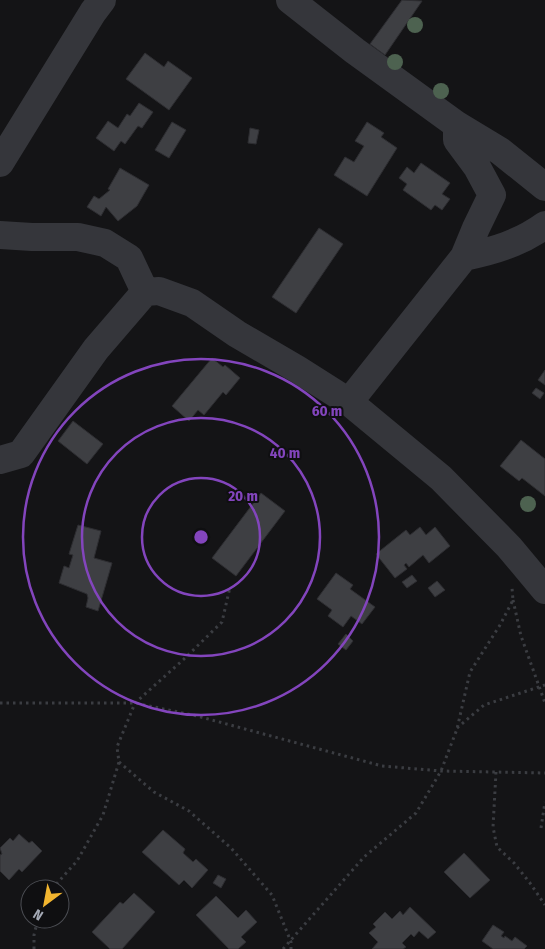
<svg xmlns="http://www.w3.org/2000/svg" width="545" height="949" font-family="'Fira Sans Condensed',sans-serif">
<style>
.building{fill:#3e3f43;stroke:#2e2e32}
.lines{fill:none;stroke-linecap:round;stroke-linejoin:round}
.path{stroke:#3b3d42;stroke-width:3;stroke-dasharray:2.5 4;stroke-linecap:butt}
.minor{stroke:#35363b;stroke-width:28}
.tree{fill:#4d6250}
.ring{fill:none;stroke:#8345bd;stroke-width:2.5}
.centre{fill:#8345bd;stroke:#0f0f11;stroke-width:2.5}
.ring-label{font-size:15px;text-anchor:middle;font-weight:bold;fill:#8345bd;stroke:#0f0f11;stroke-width:4;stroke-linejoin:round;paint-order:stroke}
</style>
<rect width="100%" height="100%" fill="#141416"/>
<path class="building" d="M402 0 422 1 385 55 370 44Z
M145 53 164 67 168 61 192 78 169 110 126 79Z
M139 103 153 112 142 128 138 126 125 144 121 141 114 151 96 138 108 121 118 128 127 114 130 116Z
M172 122 186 130 169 158 155 150Z
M367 122 384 133 381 137 397 148 367 196 334 175 345 157 354 162 364 146 355 141Z
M250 128 259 130 256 144 248 143Z
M421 163 450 183 442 194 450 199 442 210 435 205 431 210 403 190 407 184 399 178 407 167 414 173Z
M120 168 149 185 137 206 118 221 106 207 101 216 87 207 94 196 99 199 110 190 108 189Z
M319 228 343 244 296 313 272 297Z
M212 358 223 367 225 365 240 378 226 395 223 392 204 415 198 410 189 421 172 406Z
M545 370V385L538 380Z
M536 388 544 393 540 399 532 393Z
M73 421 103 444 87 464 58 441Z
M521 440 545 459V496L522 478 519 481 500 466Z
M261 493 285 511 236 576 212 558Z
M78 525 101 531 94 558 112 563 98 611 86 607 88 598 87 594 59 583 64 566 69 568 73 555 69 554Z
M420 527 426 535 435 527 450 546 429 563 423 555 409 567 406 563 404 565 407 569 395 578 376 554 406 530 410 535Z
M336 573 353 585 350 589 375 607 362 624 351 616 343 627 328 616 332 610 317 599Z
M412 575 417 581 407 588 402 582Z
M437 581 445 590 435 597 428 588Z
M346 634 353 641 346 650 338 644Z
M163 830 185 849 183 853 193 862 196 859 208 870 192 888 184 880 179 885 142 852Z
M19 834 29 843 32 841 42 851 22 872 19 869 9 880 0 871V855L2 854 0 848 10 838 13 841Z
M464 853 490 880 470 898 444 872Z
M218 875 226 879 221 888 213 883Z
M134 893 155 912 122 949H110L92 932 120 902 123 904Z
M216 896 238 918 246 910 257 922 241 937 246 942 238 949H229L196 915Z
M410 907 436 932 428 939 419 931 414 937 411 934 402 943 406 947 403 949H372L378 942 369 933 376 927 373 924 385 912 392 919 400 911 403 915Z
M493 925 504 932 501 936 504 938 505 936 512 941 515 937 527 946 524 949H493L482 941Z"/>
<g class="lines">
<path class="path" d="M513 600 521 636 545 703
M0 703H135L197 716 382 766 441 771 545 773
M457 728 484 705 545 685
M119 762 154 792 189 811 231 848 272 895 291 942V949
M496 772 493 827 497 847 514 863 530 883 545 905
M541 828 545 802
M52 889 77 861 103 815 119 762 117 747 135 703 184 659 222 622 230 587
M34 949V935L38 919
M283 949 364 857 416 813 441 771 457 729 470 672 500 625 513 600 512 588"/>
<path class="minor" d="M290 0 355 51 457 125 500 151 545 187
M0 163 93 12 102 0
M0 235 32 237H78L105 243 129 258 145 292
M464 257C494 251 520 243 545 225
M349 402 464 257 476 228 492 195 477 167 457 140V125
M0 460 21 454 96 349 145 292 159 291 192 303 237 334 297 369 349 402 441 478 509 547 545 590"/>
</g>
<g class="tree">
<circle cx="415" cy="25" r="8"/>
<circle cx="395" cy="62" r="8"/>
<circle cx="441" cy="91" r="8"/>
<circle cx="528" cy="504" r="8"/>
</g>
<g class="ring">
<circle cx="201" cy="537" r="59"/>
<circle cx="201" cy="537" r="119"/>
<circle cx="201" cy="537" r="178"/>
</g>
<circle cx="201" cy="537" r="8" class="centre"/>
<g class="ring-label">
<text x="327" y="416">60 m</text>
<text x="285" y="458">40 m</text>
<text x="243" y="501">20 m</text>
</g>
<g transform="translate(45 904) rotate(212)"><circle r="24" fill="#0f0f11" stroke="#4b4d53"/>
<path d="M0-4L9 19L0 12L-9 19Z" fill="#f2b52f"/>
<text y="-8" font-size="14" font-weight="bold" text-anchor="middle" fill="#a5aab6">N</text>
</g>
</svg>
